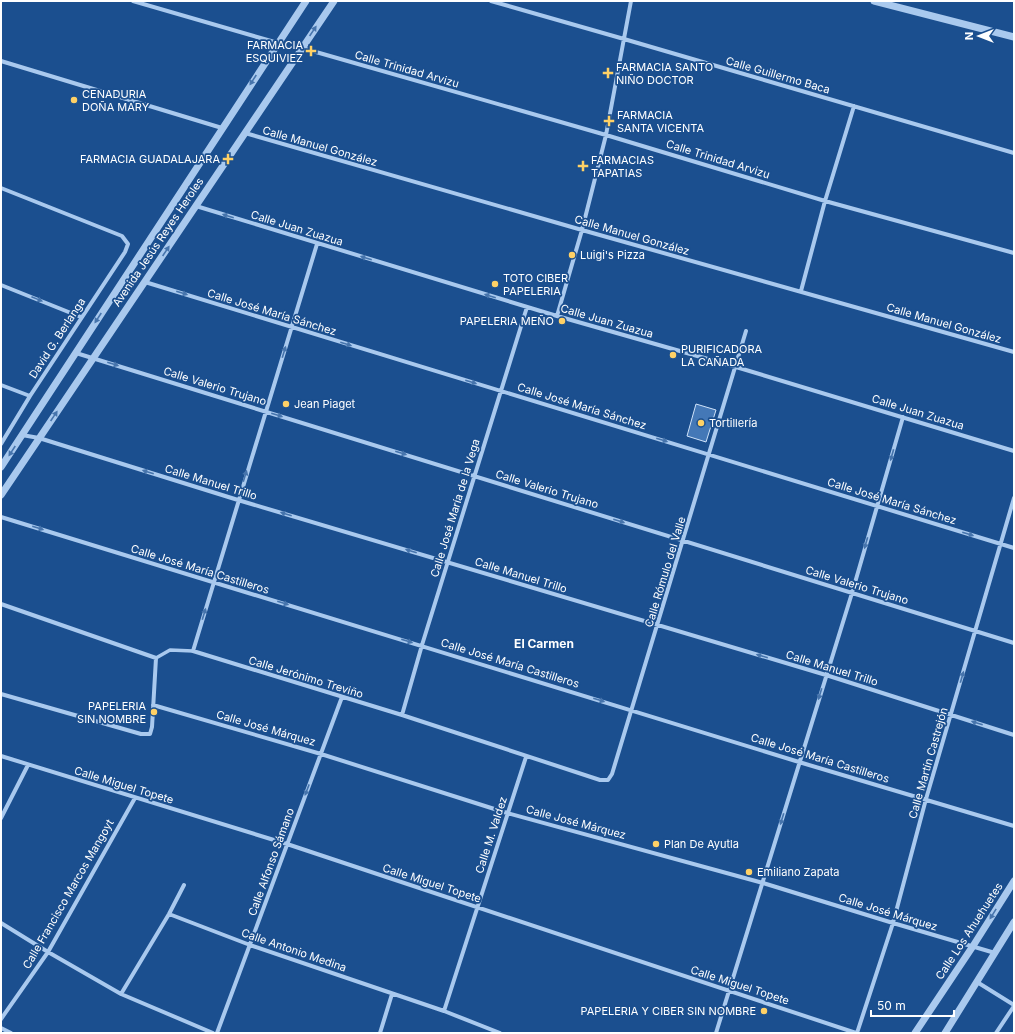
<svg xmlns="http://www.w3.org/2000/svg" width="1015" height="1034" font-family="Inter,sans-serif">
<style>
.building{fill:#4478b7;stroke:#cfe3fa}
.lines{fill:none;stroke-linecap:round;stroke-linejoin:round}
.pedestrian{stroke:#a9c9ee;stroke-width:3.5}
.minor{stroke:#a9c9ee;stroke-width:4}
.tertiary{stroke:#a9c9ee;stroke-width:7}
.oneway{fill:#4674ac}
.poi-dot{fill:#ffd166;stroke:#1b4f8f;stroke-width:1.5}
.labels{text-anchor:middle;dominant-baseline:central;stroke-width:3.5;stroke-linejoin:round;paint-order:stroke}
.poi-label{font-size:11px;fill:#fff;stroke:#1b4f8f;text-anchor:start}
.street-label{font-size:11px;fill:#fff;stroke:#1b4f8f}
.neighbourhood-label{font-size:12px;font-weight:bold;fill:#fff;stroke:#1b4f8f}
</style>
<rect width="100%" height="100%" fill="#1b4f8f"/>
<path class="building" d="M696 404 716 410 706 442 687 436Z"/>
<g class="lines">
<path class="pedestrian" d="M156 658 170 650 193 651"/>
<path class="minor" d="M133 1 278 43
M491 1 624 39 1014 153
M302 48 606 135 825 201 1014 253
M1 61 222 128
M245 133 582 230 1014 352
M1 188 122 236 128 244 125 252 30 396 1 444
M196 206 557 316 736 367 1014 451
M317 244 193 651 402 715 600 780H608L612 774 746 331
M145 282 1014 548
M1 285 81 317
M801 291 825 201 854 106
M557 316 582 230 606 135 631 1
M76 353 1014 643
M1 385 30 396
M22 435 39 438 238 500 826 675 1014 735
M1 517 799 762 1014 826
M1 604 156 658 152 727 150 734H141L1 694
M153 705 321 754 507 813 763 883 893 923 995 953
M402 715 422 645 527 307
M1 756 287 844 856 1033
M1 818 28 765
M169 914 250 945 444 1011 500 1033
M1 923 48 952 121 994 213 1033
M977 982 1014 1005
M121 994 169 914 184 885
M444 1011 526 757
M1 1019 48 952 135 798
M1 1028 11 1033
M217 1033 342 697
M380 1033 392 994
M716 1033 852 593 903 417
M857 1033 893 923 926 799 1014 498
M996 1033 1014 1006"/>
<path class="tertiary" d="M874 1 1014 37
M1 467 306 1
M1 495 334 1
M915 1033 973 946 1014 881
M945 1033 1014 922"/>
</g>
<defs><path id="oneway-solid" d="M-6-.8H1V-3.2L6.5 0L1 3.2V.8H-6Z"/></defs>
<g class="oneway">
<use href="#oneway-solid" transform="translate(313 31) rotate(-56)"/>
<use href="#oneway-solid" transform="translate(253 80) rotate(123)"/>
<use href="#oneway-solid" transform="translate(228 216) rotate(-163)"/>
<use href="#oneway-solid" transform="translate(166 251) rotate(-56)"/>
<use href="#oneway-solid" transform="translate(366 258) rotate(-163)"/>
<use href="#oneway-solid" transform="translate(182 293) rotate(17)"/>
<use href="#oneway-solid" transform="translate(490 296) rotate(-163)"/>
<use href="#oneway-solid" transform="translate(37 299) rotate(22)"/>
<use href="#oneway-solid" transform="translate(98 318) rotate(123)"/>
<use href="#oneway-solid" transform="translate(346 344) rotate(17)"/>
<use href="#oneway-solid" transform="translate(284 352) rotate(-73)"/>
<use href="#oneway-solid" transform="translate(113 364) rotate(17)"/>
<use href="#oneway-solid" transform="translate(471 382) rotate(17)"/>
<use href="#oneway-solid" transform="translate(277 415) rotate(17)"/>
<use href="#oneway-solid" transform="translate(54 416) rotate(-56)"/>
<use href="#oneway-solid" transform="translate(662 440) rotate(17)"/>
<use href="#oneway-solid" transform="translate(12 451) rotate(123)"/>
<use href="#oneway-solid" transform="translate(401 453) rotate(17)"/>
<use href="#oneway-solid" transform="translate(892 455) rotate(106)"/>
<use href="#oneway-solid" transform="translate(148 472) rotate(-163)"/>
<use href="#oneway-solid" transform="translate(245 476) rotate(-73)"/>
<use href="#oneway-solid" transform="translate(286 514) rotate(-163)"/>
<use href="#oneway-solid" transform="translate(619 521) rotate(17)"/>
<use href="#oneway-solid" transform="translate(38 528) rotate(17)"/>
<use href="#oneway-solid" transform="translate(968 534) rotate(17)"/>
<use href="#oneway-solid" transform="translate(866 543) rotate(106)"/>
<use href="#oneway-solid" transform="translate(411 551) rotate(-163)"/>
<use href="#oneway-solid" transform="translate(283 603) rotate(17)"/>
<use href="#oneway-solid" transform="translate(204 614) rotate(-73)"/>
<use href="#oneway-solid" transform="translate(407 641) rotate(17)"/>
<use href="#oneway-solid" transform="translate(762 656) rotate(-164)"/>
<use href="#oneway-solid" transform="translate(962 677) rotate(-74)"/>
<use href="#oneway-solid" transform="translate(820 694) rotate(107)"/>
<use href="#oneway-solid" transform="translate(599 700) rotate(17)"/>
<use href="#oneway-solid" transform="translate(977 723) rotate(-162)"/>
<use href="#oneway-solid" transform="translate(307 790) rotate(111)"/>
<use href="#oneway-solid" transform="translate(782 819) rotate(107)"/>
<use href="#oneway-solid" transform="translate(993 914) rotate(122)"/>
</g>
<g class="poi-dot">
<path d="M309 45h4v4h4v4h-4v4h-4v-4h-4v-4h4z"/>
<path d="M606 67h4v4h4v4h-4v4h-4v-4h-4v-4h4z"/>
<circle cx="74" cy="100" r="4"/>
<path d="M607 115h4v4h4v4h-4v4h-4v-4h-4v-4h4z"/>
<path d="M226 153h4v4h4v4h-4v4h-4v-4h-4v-4h4z"/>
<path d="M581 160h4v4h4v4h-4v4h-4v-4h-4v-4h4z"/>
<circle cx="572" cy="255" r="4"/>
<circle cx="495" cy="284" r="4"/>
<circle cx="562" cy="321" r="4"/>
<circle cx="673" cy="355" r="4"/>
<circle cx="286" cy="404" r="4"/>
<circle cx="701" cy="423" r="4"/>
<circle cx="154" cy="712" r="4"/>
<circle cx="656" cy="844" r="4"/>
<circle cx="749" cy="872" r="4"/>
<circle cx="764" cy="1011" r="4"/>
</g>
<g class="labels">
<g class="poi-label">
<text x="303" y="45" text-anchor="end">FARMACIA<tspan x="303" dy="13">ESQUIVIEZ</tspan></text>
<text x="616" y="67">FARMACIA SANTO<tspan x="616" dy="13">NIÑO DOCTOR</tspan></text>
<text x="82" y="94">CENADURIA<tspan x="82" dy="13">DOÑA MARY</tspan></text>
<text x="617" y="115">FARMACIA<tspan x="617" dy="13">SANTA VICENTA</tspan></text>
<text x="220" y="159" text-anchor="end">FARMACIA GUADALAJARA</text>
<text x="591" y="160">FARMACIAS<tspan x="591" dy="13">TAPATIAS</tspan></text>
<text x="580" y="255">Luigi's Pizza</text>
<text x="503" y="278">TOTO CIBER<tspan x="503" dy="13">PAPELERIA</tspan></text>
<text x="554" y="321" text-anchor="end">PAPELERIA MEÑO</text>
<text x="681" y="349">PURIFICADORA<tspan x="681" dy="13">LA CAÑADA</tspan></text>
<text x="294" y="404">Jean Piaget</text>
<text x="709" y="423">Tortillería</text>
<text x="146" y="706" text-anchor="end">PAPELERIA<tspan x="146" dy="13">SIN NOMBRE</tspan></text>
<text x="664" y="844">Plan De Ayutla</text>
<text x="757" y="872">Emiliano Zapata</text>
<text x="756" y="1011" text-anchor="end">PAPELERIA Y CIBER SIN NOMBRE</text>
</g>
<g class="street-label">
<text transform="translate(407 69) rotate(16)">Calle Trinidad Arvizu</text>
<text transform="translate(778 75) rotate(16)">Calle Guillermo Baca</text>
<text transform="translate(320 146) rotate(16)">Calle Manuel González</text>
<text transform="translate(718 159) rotate(17)">Calle Trinidad Arvizu</text>
<text transform="translate(297 228) rotate(17)">Calle Juan Zuazua</text>
<text transform="translate(632 235) rotate(16)">Calle Manuel González</text>
<text transform="translate(158 242) rotate(-56)">Avenida Jesús Reyes Heroles</text>
<text transform="translate(272 312) rotate(17)">Calle José María Sánchez</text>
<text transform="translate(607 321) rotate(16)">Calle Juan Zuazua</text>
<text transform="translate(944 323) rotate(16)">Calle Manuel González</text>
<text transform="translate(57 338) rotate(-57)">David G. Berlanga</text>
<text transform="translate(215 386) rotate(17)">Calle Valerio Trujano</text>
<text transform="translate(582 406) rotate(17)">Calle José María Sánchez</text>
<text transform="translate(918 412) rotate(17)">Calle Juan Zuazua</text>
<text transform="translate(211 482) rotate(17)">Calle Manuel Trillo</text>
<text transform="translate(547 489) rotate(17)">Calle Valerio Trujano</text>
<text transform="translate(892 501) rotate(17)">Calle José María Sánchez</text>
<text transform="translate(455 508) rotate(-73)">Calle José María de la Vega</text>
<text transform="translate(200 569) rotate(17)">Calle José María Castilleros</text>
<text transform="translate(665 572) rotate(-73)">Calle Rómulo del Valle</text>
<text transform="translate(521 575) rotate(17)">Calle Manuel Trillo</text>
<text transform="translate(857 585) rotate(17)">Calle Valerio Trujano</text>
<text transform="translate(510 663) rotate(17)">Calle José María Castilleros</text>
<text transform="translate(832 668) rotate(17)">Calle Manuel Trillo</text>
<text transform="translate(306 677) rotate(17)">Calle Jerónimo Treviño</text>
<text transform="translate(266 728) rotate(16)">Calle José Márquez</text>
<text transform="translate(820 758) rotate(17)">Calle José María Castilleros</text>
<text transform="translate(928 763) rotate(-74)">Calle Martín Castrejón</text>
<text transform="translate(124 785) rotate(17)">Calle Miguel Topete</text>
<text transform="translate(576 822) rotate(15)">Calle José Márquez</text>
<text transform="translate(491 835) rotate(-72)">Calle M. Valdez</text>
<text transform="translate(271 862) rotate(-70)">Calle Alfonso Sámano</text>
<text transform="translate(432 883) rotate(18)">Calle Miguel Topete</text>
<text transform="translate(68 894) rotate(-60)">Calle Francisco Marcos Mangoyt</text>
<text transform="translate(888 912) rotate(17)">Calle José Márquez</text>
<text transform="translate(969 931) rotate(-57)">Calle Los Ahuehuetes</text>
<text transform="translate(294 950) rotate(19)">Calle Antonio Medina</text>
<text transform="translate(740 985) rotate(18)">Calle Miguel Topete</text>
</g>
<g class="neighbourhood-label">
<text x="544" y="643">El Carmen</text>
</g>
</g>
<rect width="1015" height="1034" fill="none" stroke="#ffffff" stroke-width="4"/>
<g transform="translate(979 36) rotate(270)" stroke="#1b4f8f" stroke-width="3" paint-order="stroke">
<path d="M0-3L7 15L0 10L-7 15Z" fill="#ffffff"/>
<text y="-6" font-size="11" font-weight="bold" text-anchor="middle" fill="#ffffff">N</text>
</g>
<path d="M871 1010v6h83v-6" fill="none" stroke="#ffffff" stroke-width="2"/>
<text x="877" y="1010" font-size="12" fill="#ffffff" stroke="#1b4f8f" stroke-width="3" paint-order="stroke">50 m</text>
</svg>
